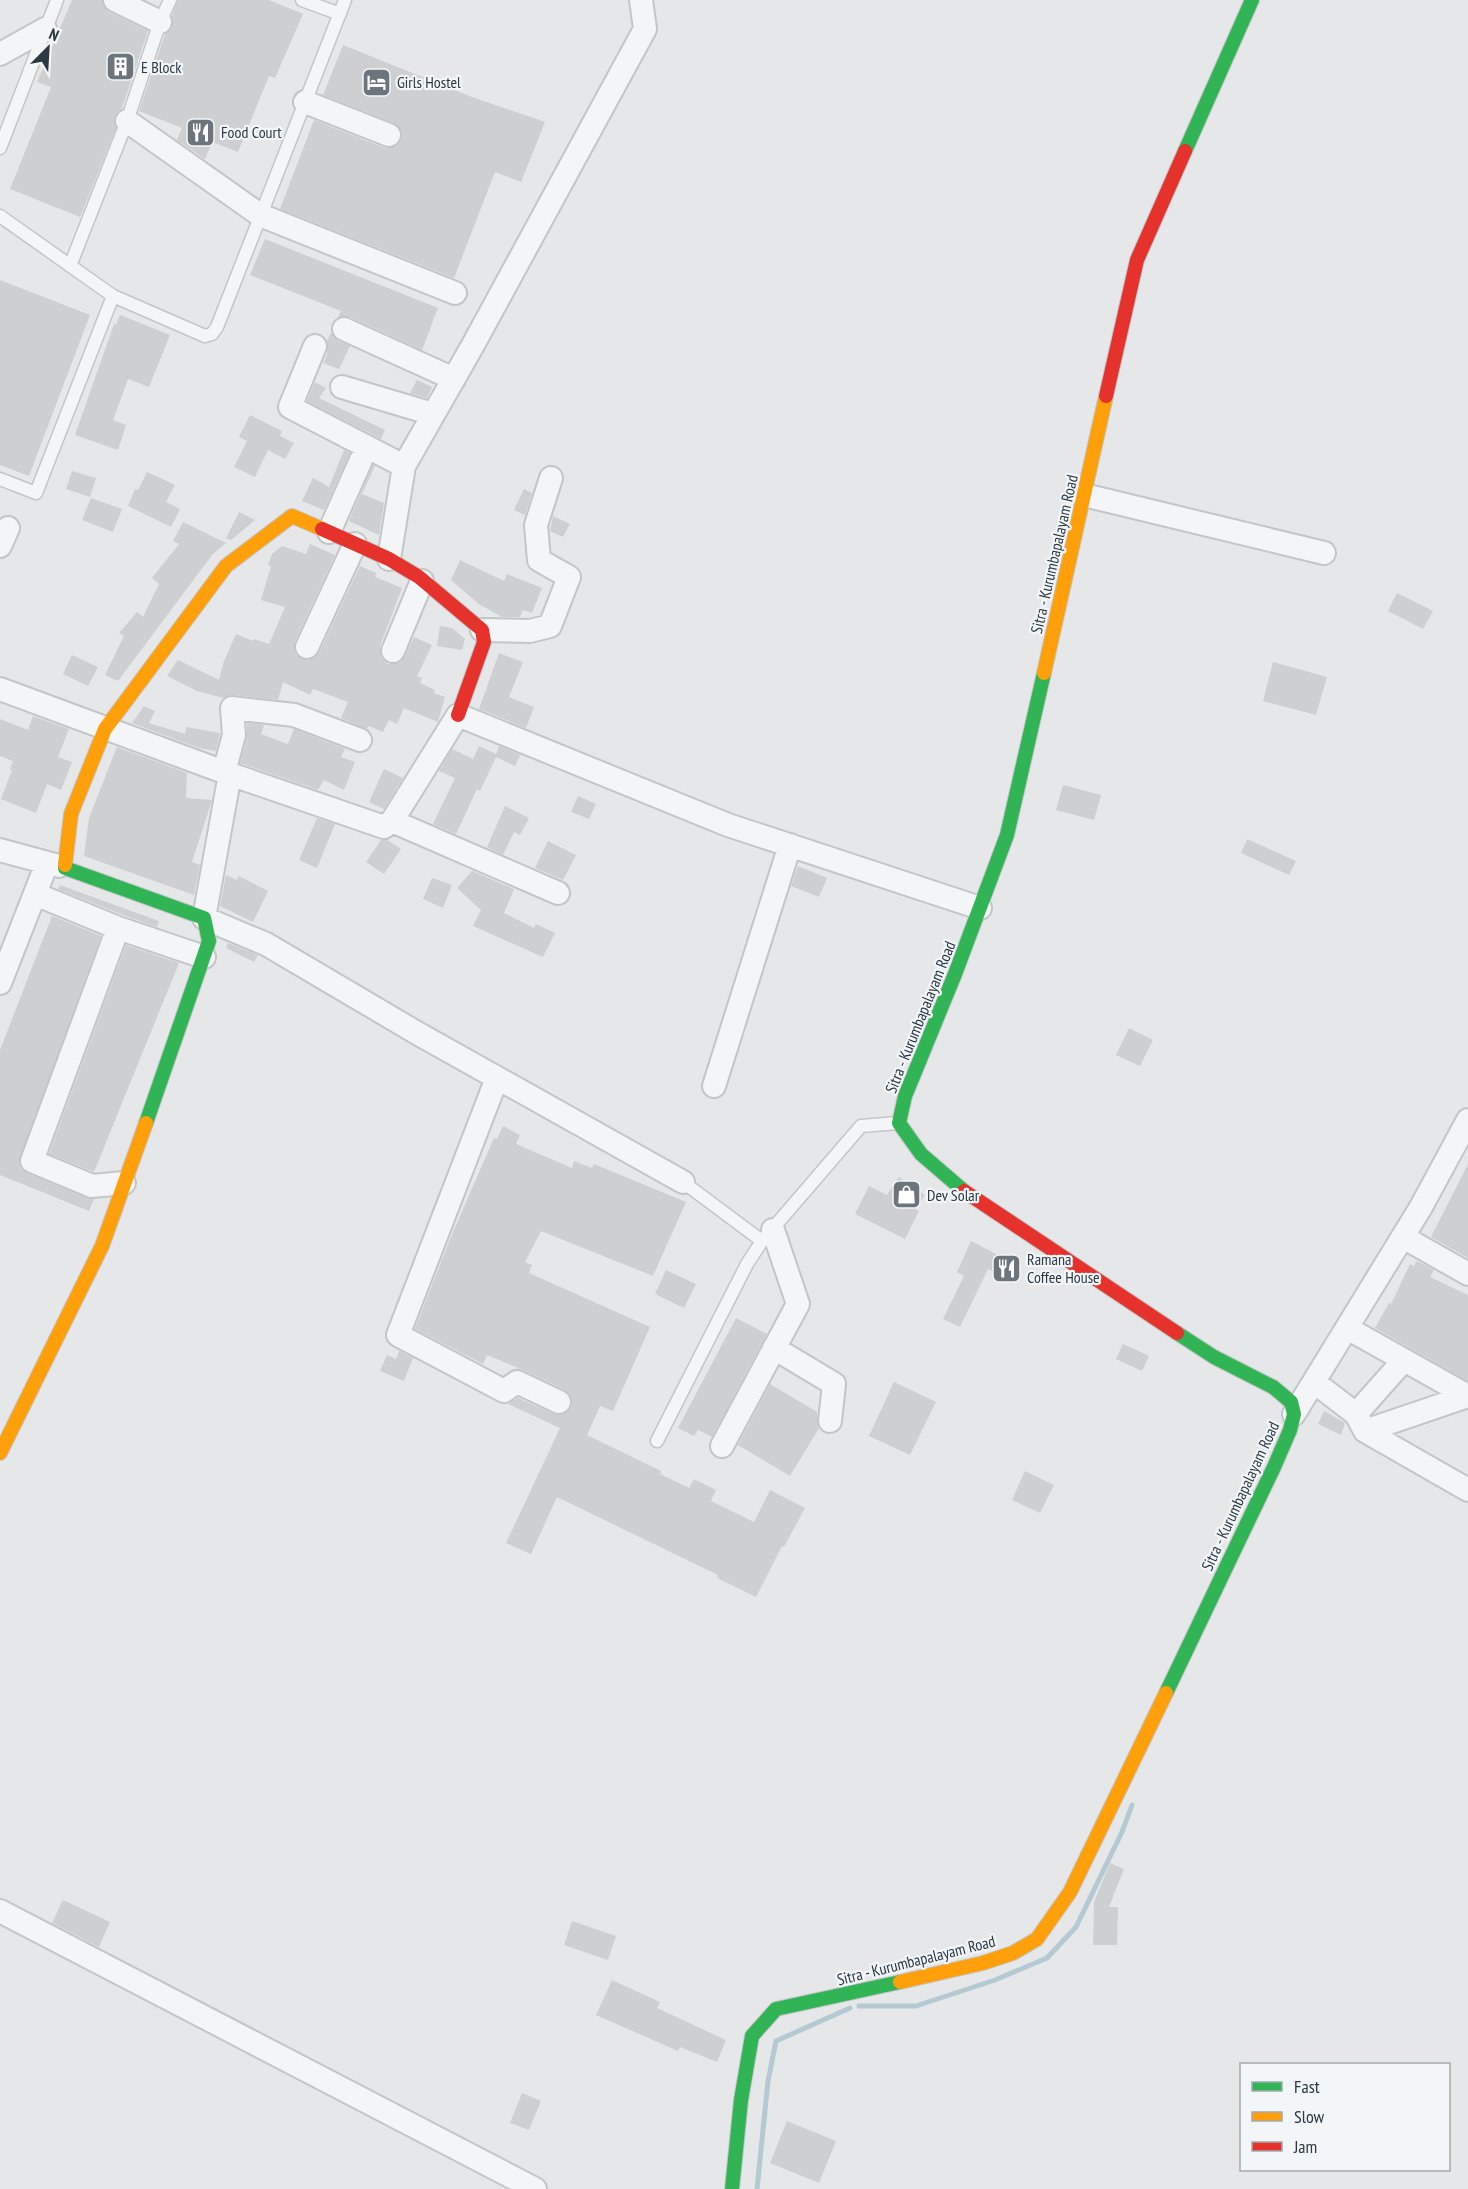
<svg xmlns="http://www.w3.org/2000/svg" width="1468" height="2189" font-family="'PT Sans Narrow',sans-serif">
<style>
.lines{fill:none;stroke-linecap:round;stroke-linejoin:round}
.stream{stroke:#b5c9d3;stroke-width:5}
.building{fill:#cdcfd1}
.lane-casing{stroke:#c3c5c7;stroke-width:15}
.street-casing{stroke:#c3c5c7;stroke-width:26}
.fast-casing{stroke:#c3c5c7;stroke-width:16}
.slow-casing{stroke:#c3c5c7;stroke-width:16}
.jam-casing{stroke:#c3c5c7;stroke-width:16}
.lane{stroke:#f4f5f6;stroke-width:12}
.street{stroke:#f4f5f6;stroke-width:22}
.fast{stroke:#30b455;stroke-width:14}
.slow{stroke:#ff9f0a;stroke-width:14}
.jam{stroke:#e5322d;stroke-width:14}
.labels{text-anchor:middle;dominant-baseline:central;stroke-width:4.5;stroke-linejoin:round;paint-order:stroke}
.poi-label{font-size:16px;fill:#2c3842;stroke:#f3f6f8;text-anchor:start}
.street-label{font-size:16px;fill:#2c3842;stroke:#f3f6f8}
</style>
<rect width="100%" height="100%" fill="#e5e7e9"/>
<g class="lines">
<path class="stream" d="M859 2006H916L995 1980 1047 1958 1076 1927 1122 1832 1132 1805
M757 2189 768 2081 776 2041 850 2008"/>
</g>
<path class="building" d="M72 0H102L104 7 109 12 148 31 122 108 116 113 114 119 116 128 80 217 10 189 51 87 37 82Z
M178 0H269L303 14 275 78 269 76 238 152 212 142 205 159 177 140 182 128 139 111 165 34 172 27V16Z
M343 45 472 97 545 122 521 182 495 172 454 278 280 209 314 120 385 148 397 146 402 139V132L394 123 323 95Z
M265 239 438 308 422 350 350 317H338L341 311 250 275Z
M0 280 90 315 29 476 0 465Z
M120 315 170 335 149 387 128 379 113 420 126 425 118 450 75 435 114 324 116 325Z
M331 333 338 341 350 346 339 369 323 363 327 355V341Z
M417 380 432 387 427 398 410 393Z
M315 382 326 388 319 398 385 430 381 439 307 401Z
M250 415 282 431 280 436 294 443 285 459 268 450 255 477 234 467 247 441 239 437Z
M344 450 350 453 324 510 302 501 313 478 329 487Z
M373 465 375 466 362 494 384 503 379 535 349 521Z
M72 471 96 478 90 497 66 489Z
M147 472 175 485 166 502 180 509 171 527 128 506 135 489 138 490Z
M524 489 532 493 525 515 514 510Z
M91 498 122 509 113 532 82 520Z
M239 512 255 520 231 540 226 538Z
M553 516 570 524 563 537 550 531Z
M183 522 226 543 212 555 118 681 105 675 124 636 119 633 137 612 143 617 159 584 152 578 179 544 173 541Z
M310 544 335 555 295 641 294 649 296 655 308 660 314 658 319 653 360 566 376 573 375 577 402 588 380 646 382 659 388 664 401 662 405 656 414 637 432 645 417 676 422 678 420 683 435 690 434 693 445 697 438 722 404 708 397 724 389 720 383 732 369 726 367 729 341 718 348 702 313 689 310 695 283 682 278 700 234 695 223 698 197 691 167 676 178 660 219 680 224 661 236 634 253 641 254 639 269 644 285 607 261 600 271 566 268 565 272 554 282 546 306 554Z
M460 560 504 581 507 574 542 588 532 613 523 610 520 617H502L479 604 451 580Z
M1397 593 1433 611 1423 629 1388 611Z
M440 626 452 628 465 639 462 650 437 646Z
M499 653 523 662 509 697 534 707 526 728 479 709Z
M72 655 98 667 88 686 63 674Z
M1273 662 1327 677 1316 715 1263 701Z
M144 706 155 711 149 723 185 734 186 727 220 733 216 751 199 748 132 723Z
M33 716 69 729 58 757 72 762 61 790 47 784 36 813 1 799 12 770 10 769 13 761 0 756V719L28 730Z
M247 723 264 725 261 734 288 744 294 729 345 749 341 757 355 762 344 790 324 780 318 790 240 763 247 738Z
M479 746 496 754 499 746 520 755 515 766 496 757 480 791 477 789 456 834 433 824 455 778 439 771 452 749 473 759Z
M117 747 187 773 186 798 212 800 192 862 200 865 194 895 84 856 89 818Z
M384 769 403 778 384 809 369 802Z
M1063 785 1101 795 1094 820 1056 810Z
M578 796 596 804 589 819 571 812Z
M505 806 529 818 520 835 514 832 503 855 487 847Z
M317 818 335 824 317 868 299 860Z
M1247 839 1296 861 1289 875 1241 853Z
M381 840H387L401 849 384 874 366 862Z
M548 841 576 855 563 880 535 868Z
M798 866 827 878 819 897 791 886Z
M472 871 514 889 504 913 534 928 536 924 555 933 543 957 473 926 481 910 457 888Z
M226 875 237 880 239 876 268 891 253 922 220 906Z
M432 878 452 885 443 908 423 899Z
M60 885 159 921 157 927 123 915 58 889Z
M52 916 101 936 19 1163 21 1169 27 1173 87 1198 94 1199 89 1211 0 1175V1050Z
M228 943 258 955 254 962 226 948Z
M126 945 179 963 94 1172 49 1154Z
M1129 1028 1153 1040 1140 1066 1116 1055Z
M503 1126 520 1135 516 1144 572 1168 574 1161 592 1168 594 1164 686 1202 653 1276 541 1231 525 1262 532 1265 529 1273 650 1327 613 1411 600 1406 587 1435 661 1471 660 1474 689 1488 694 1479 716 1490 711 1501 754 1522 770 1490 805 1508 784 1547 782 1546 756 1597 717 1578 718 1575 557 1497 531 1554 506 1543 560 1428 508 1404 518 1398 553 1414 561 1415 571 1408 572 1402 570 1395 565 1390 523 1370 487 1355 483 1364 415 1329 450 1239 494 1138 497 1139Z
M1468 1164V1258L1431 1237Z
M899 1177 925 1195 915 1209 919 1211 905 1239 855 1214 869 1186 887 1195Z
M971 1241 1019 1266 1012 1281 988 1269 960 1327 943 1319 964 1276 957 1272Z
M1417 1261 1434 1270 1430 1277 1468 1295V1381L1375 1328 1389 1303 1391 1304 1410 1264 1414 1266Z
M666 1270 696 1284 684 1308 655 1294Z
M736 1318 767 1334 712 1437 698 1430 694 1436 678 1428Z
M1123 1344 1149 1356 1142 1371 1116 1359Z
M399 1351 413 1358 404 1381 380 1371 387 1355 396 1359Z
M894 1382 936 1402 910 1455 869 1436Z
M770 1384 817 1412V1420L819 1428 790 1476 738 1445Z
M1324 1411 1345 1423 1341 1435 1318 1424Z
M1025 1471 1054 1485 1040 1513 1012 1500Z
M1110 1863 1124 1869 1109 1907H1118L1117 1945H1093L1094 1902Z
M63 1900 110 1922 99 1947 52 1923Z
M572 1921 616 1936 608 1960 564 1945Z
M612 1980 660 2002 657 2008 726 2040 717 2062 680 2047 678 2051 596 2015Z
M522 2093 541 2101 529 2130 510 2123Z
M787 2121 836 2141 819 2183 770 2163Z"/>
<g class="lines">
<defs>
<path id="lane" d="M302 0 340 14
M0 148 57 0
M0 216 113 296 205 336 212 334 217 327 345 0
M70 266 127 121 160 22 170 0
M0 479 36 493 113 296
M683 1182 762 1241
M657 1441 747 1264 762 1241 861 1126 898 1123"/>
<path id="street" d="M115 0 160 22
M0 54 45 29
M305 102 389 135
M127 121 260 215 455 293
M344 329 454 379
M315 346 290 407 404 466
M342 387 433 414
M1084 495 1324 553
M329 532 361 460
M0 546 8 528
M389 559 404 466 473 345 645 29 641 0
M482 630 530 631 550 626 569 577 539 560 536 525 551 478
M307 647 355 544
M393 651 422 581
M0 689 224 772 384 827 392 821 458 715 728 825 980 908
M224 772 234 735 232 708 294 715 360 740
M230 774 204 918 266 944 417 1033 683 1182
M392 821 558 893
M0 850 59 866
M35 894 118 928 204 957
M118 928 32 1161 92 1186 124 1183
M0 983 47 863
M497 1078 398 1335 504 1391 517 1382 559 1402
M714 1086 790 845
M1403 1237 1468 1274
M1347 1328 1468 1396
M774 1348 834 1384 830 1421
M1314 1382 1356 1414 1365 1431 1468 1490
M1294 1414 1421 1207 1468 1120
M1356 1414 1404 1360
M1365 1431 1468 1396
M722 1446 798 1304 773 1230
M0 1911 535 2189"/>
<path id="fast" d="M1185 151 1252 0
M65 865V868L204 918 209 941 146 1123
M964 1191 921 1154 899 1123 905 1096 955 974 1007 835 1044 673
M1166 1693 1274 1467 1290 1430 1294 1414 1291 1402 1273 1387 1214 1357 1177 1333
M732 2189 741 2100 752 2036 776 2009 900 1982"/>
<path id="slow" d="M1044 673 1106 396
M65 865 71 814 105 729 226 566 292 516 322 529
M0 1453 102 1246 146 1123
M900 1982 983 1963 1013 1953 1037 1939 1070 1892 1166 1693"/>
<path id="jam" d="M1106 396 1137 260 1185 151
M322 529 389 559 419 577 482 630 484 642 458 715
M964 1191 1177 1333"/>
</defs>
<use href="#lane" class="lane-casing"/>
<use href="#street" class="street-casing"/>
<use href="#fast" class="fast-casing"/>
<use href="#slow" class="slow-casing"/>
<use href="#jam" class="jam-casing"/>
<use href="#lane" class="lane"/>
<use href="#street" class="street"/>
<use href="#fast" class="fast"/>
<use href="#slow" class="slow"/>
<use href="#jam" class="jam"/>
</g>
<defs>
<symbol id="building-square" viewBox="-11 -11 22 22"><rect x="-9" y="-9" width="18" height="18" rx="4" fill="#6d757c" stroke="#f3f6f8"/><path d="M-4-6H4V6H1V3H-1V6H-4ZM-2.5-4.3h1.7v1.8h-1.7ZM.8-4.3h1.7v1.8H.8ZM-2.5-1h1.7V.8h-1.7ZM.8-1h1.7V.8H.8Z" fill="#fff"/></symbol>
<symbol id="hotel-square" viewBox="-11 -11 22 22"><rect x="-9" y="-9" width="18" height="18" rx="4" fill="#6d757c" stroke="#f3f6f8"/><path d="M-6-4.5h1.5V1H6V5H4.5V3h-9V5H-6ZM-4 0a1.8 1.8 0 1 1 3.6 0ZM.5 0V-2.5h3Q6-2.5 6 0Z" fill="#fff"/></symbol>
<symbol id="restaurant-square" viewBox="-11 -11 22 22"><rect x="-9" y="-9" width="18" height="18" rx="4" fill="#6d757c" stroke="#f3f6f8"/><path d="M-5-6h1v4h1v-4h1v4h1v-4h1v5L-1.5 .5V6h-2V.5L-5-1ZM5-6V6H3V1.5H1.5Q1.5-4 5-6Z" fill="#fff"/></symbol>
<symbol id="shop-square" viewBox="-11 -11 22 22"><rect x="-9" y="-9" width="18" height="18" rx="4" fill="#6d757c" stroke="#f3f6f8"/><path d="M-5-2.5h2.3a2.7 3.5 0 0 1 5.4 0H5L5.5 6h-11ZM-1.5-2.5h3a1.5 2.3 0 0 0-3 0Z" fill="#fff"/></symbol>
</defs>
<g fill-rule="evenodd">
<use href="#building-square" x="104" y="50" width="33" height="33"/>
<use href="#hotel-square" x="360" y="66" width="33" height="33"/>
<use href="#restaurant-square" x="184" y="116" width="33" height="33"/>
<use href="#shop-square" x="890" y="1178" width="33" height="33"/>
<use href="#restaurant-square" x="990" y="1252" width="33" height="33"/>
</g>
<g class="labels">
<g class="poi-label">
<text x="141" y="67">E Block</text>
<text x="397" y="82">Girls Hostel</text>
<text x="221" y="132">Food Court</text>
<text x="927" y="1195">Dev Solar</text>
<text x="1027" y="1259">Ramana<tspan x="1027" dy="18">Coffee House</tspan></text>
</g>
<g class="street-label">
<text transform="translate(1054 554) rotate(-77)">Sitra - Kurumbapalayam Road</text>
<text transform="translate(920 1017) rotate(-68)">Sitra - Kurumbapalayam Road</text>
<text transform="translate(1240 1496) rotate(-65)">Sitra - Kurumbapalayam Road</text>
<text transform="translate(916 1960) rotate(-14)">Sitra - Kurumbapalayam Road</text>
</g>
</g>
<rect x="1240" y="2063" width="210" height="108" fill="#f3f6f8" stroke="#a3aaaf" stroke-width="1.5"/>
<rect x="1252" y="2082" width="30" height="9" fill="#30b455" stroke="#a3aaaf" stroke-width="1.5"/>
<text x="1294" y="2093" font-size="18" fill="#2c3842">Fast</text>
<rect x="1252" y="2112" width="30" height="9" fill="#ff9f0a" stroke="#a3aaaf" stroke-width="1.5"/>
<text x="1294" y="2123" font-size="18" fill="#2c3842">Slow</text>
<rect x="1252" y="2142" width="30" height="9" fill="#e5322d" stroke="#a3aaaf" stroke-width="1.5"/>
<text x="1294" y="2153" font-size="18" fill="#2c3842">Jam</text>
<g transform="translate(48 48) rotate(24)" stroke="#f3f6f8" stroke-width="4.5" paint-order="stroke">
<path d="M0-4.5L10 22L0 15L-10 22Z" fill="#2c3842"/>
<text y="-9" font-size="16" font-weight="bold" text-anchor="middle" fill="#2c3842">N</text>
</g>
</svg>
